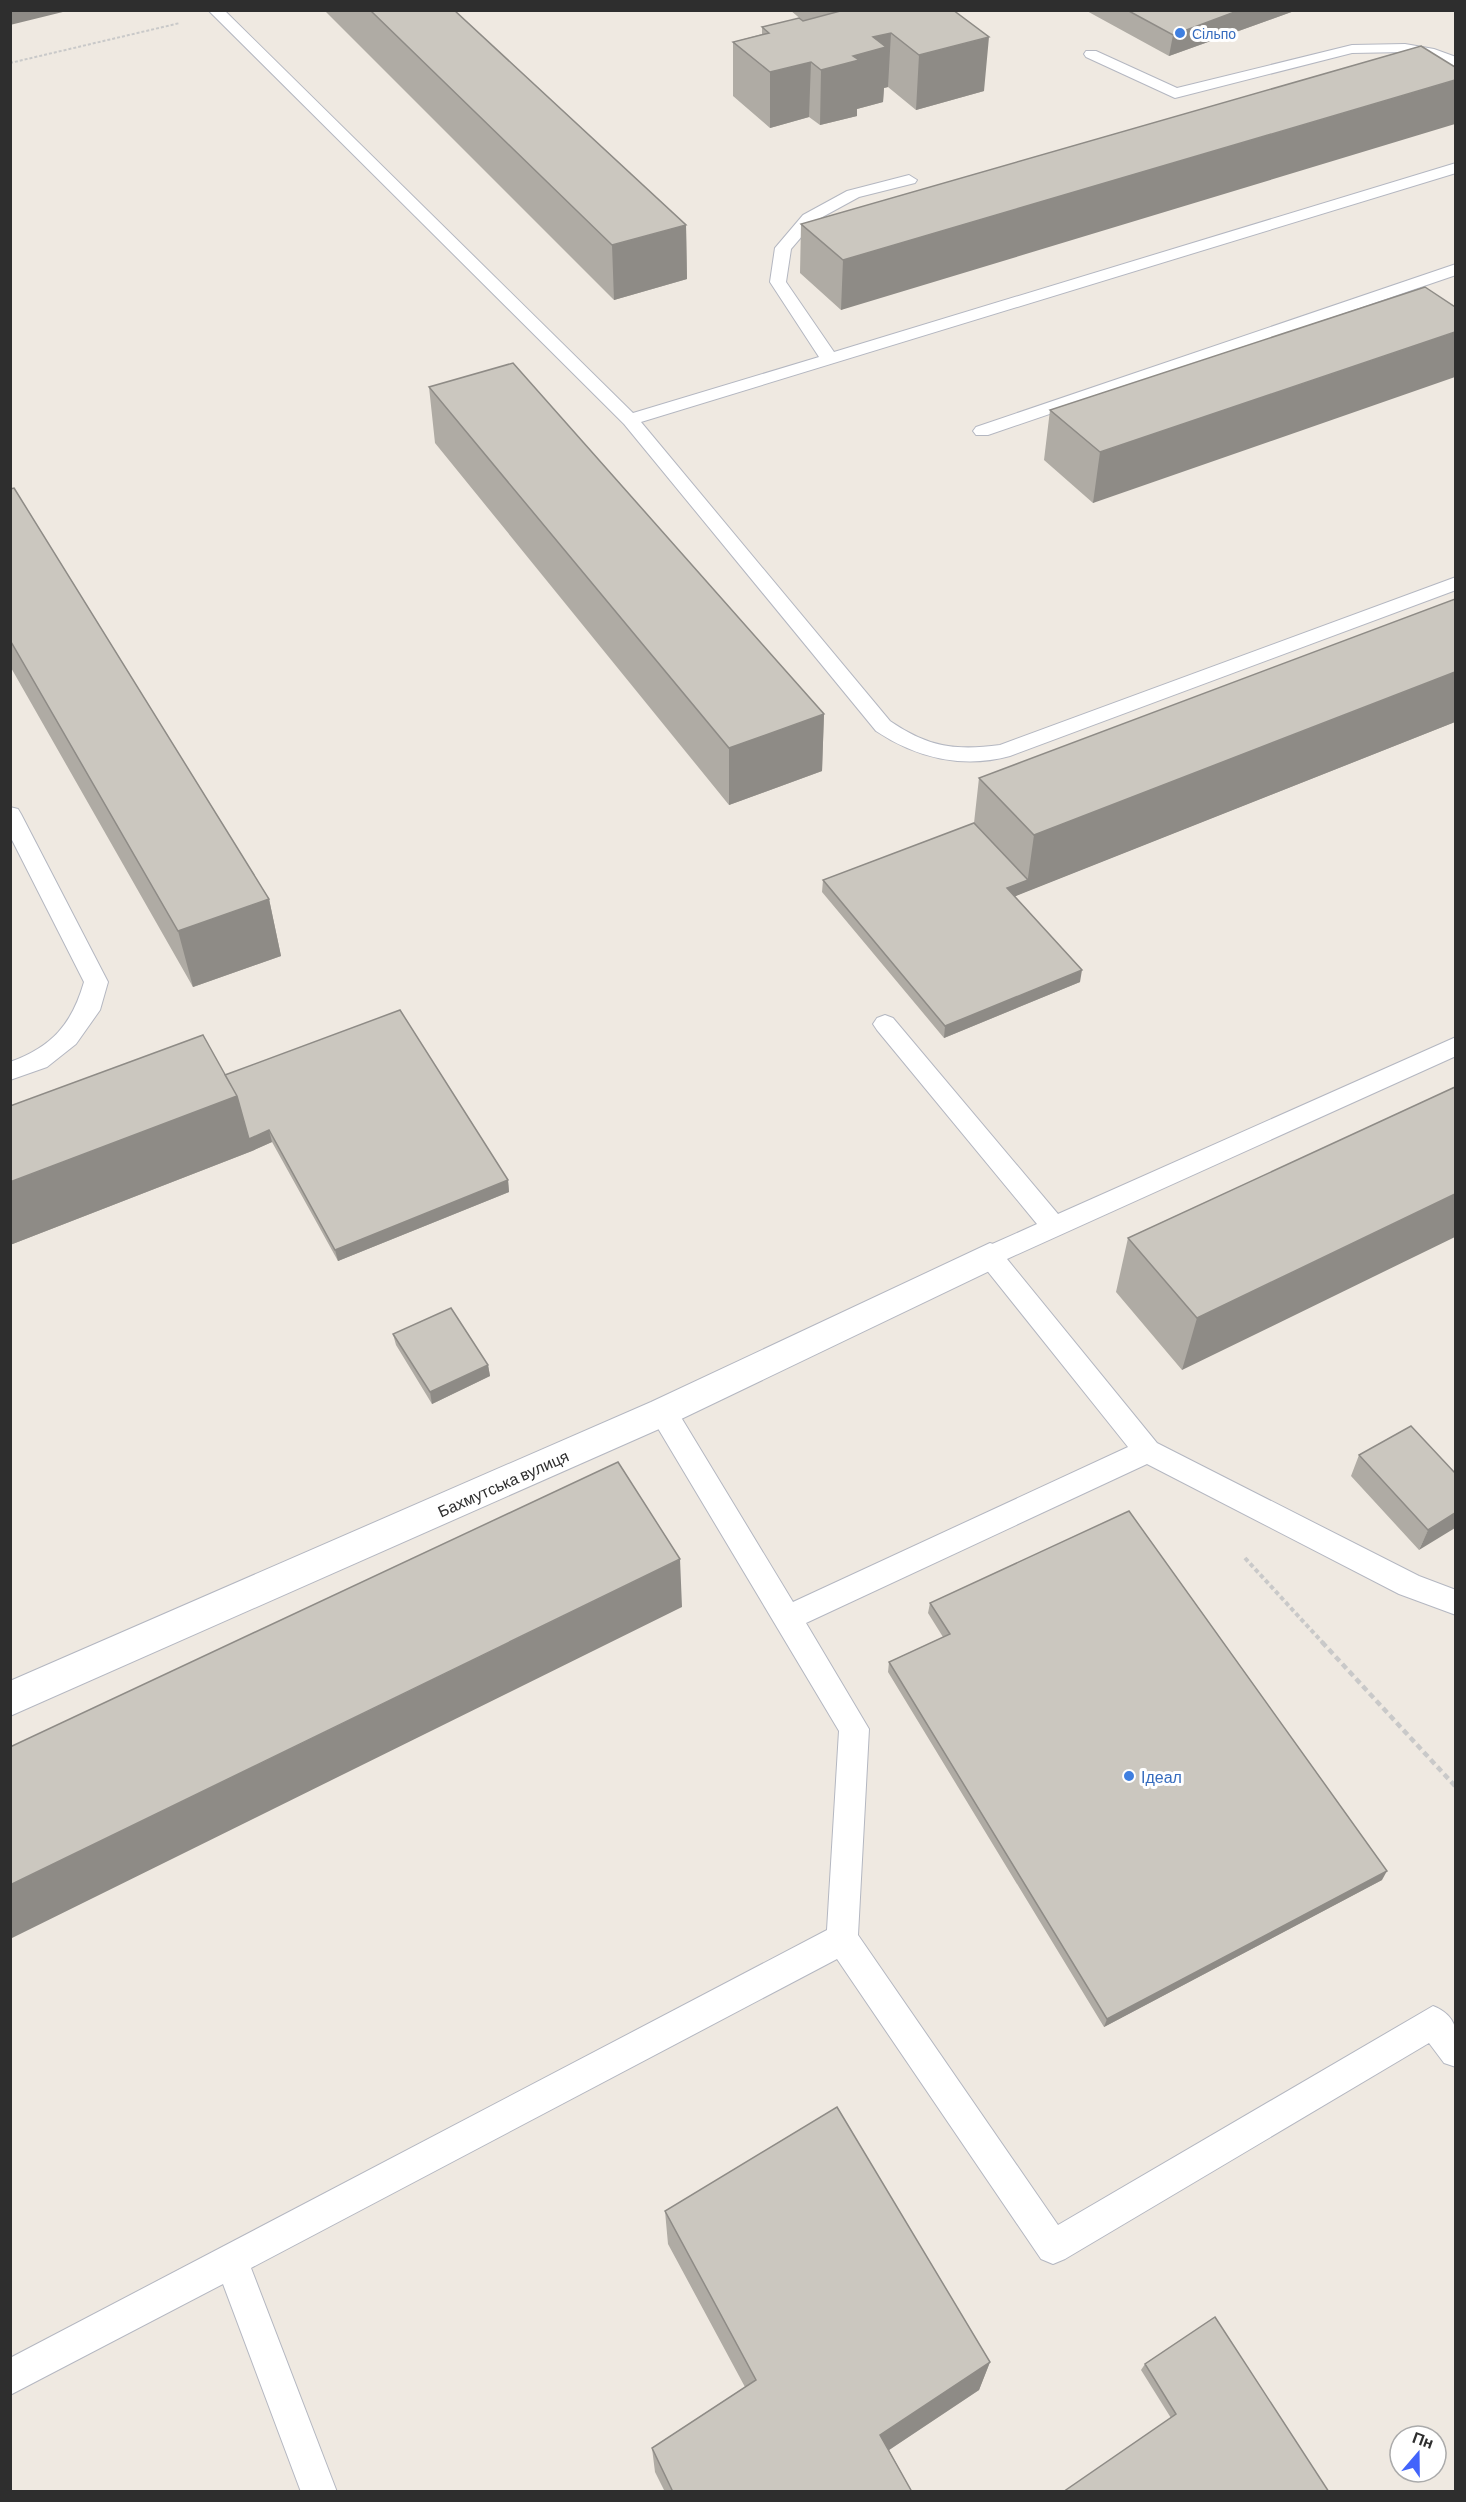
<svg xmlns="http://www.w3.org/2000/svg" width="1466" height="2502" font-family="Barlow,sans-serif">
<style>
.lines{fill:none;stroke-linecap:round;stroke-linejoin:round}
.lane-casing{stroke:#b4b7c1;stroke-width:2}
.street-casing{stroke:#b4b7c1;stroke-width:2}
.path-far2{stroke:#c9c9c9;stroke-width:2;stroke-dasharray:3 2;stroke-linecap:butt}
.path-far1{stroke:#c9c9c9;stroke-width:4;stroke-dasharray:4.5 3;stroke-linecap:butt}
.path{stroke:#c9c9c9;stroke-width:4.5;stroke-dasharray:6 4;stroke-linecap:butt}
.lane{fill:#fff;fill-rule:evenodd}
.street{fill:#fff;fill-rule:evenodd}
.wall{fill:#afaba4}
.shaded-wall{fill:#8e8b86}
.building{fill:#cbc7bf;stroke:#8e8b86;stroke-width:1.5}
.shop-dot{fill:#3f7fe0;stroke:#fff;stroke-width:2}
.labels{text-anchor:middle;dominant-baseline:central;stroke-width:6;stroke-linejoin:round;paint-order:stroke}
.far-shop-label{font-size:14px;fill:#366cbe;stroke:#fff;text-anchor:start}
.street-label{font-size:16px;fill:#2e2e2e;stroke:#fff}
.shop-label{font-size:16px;fill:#366cbe;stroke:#fff;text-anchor:start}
</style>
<rect width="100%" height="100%" fill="#efe9e1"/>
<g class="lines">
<defs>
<path id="lane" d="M208 10H224L633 413 819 357 770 282 775 248 803 215 847 191 909 175 917 180 915 183 859 197 815 221 791 249 786 282 834 352 1456 163V173L641 422 890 721C928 747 955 751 1000 745L1456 577V590L1010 756C963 769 916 758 876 731L624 424Z
M1405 44 1434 49 1456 57V67L1426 56 1405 52 1352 53 1175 98 1086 57 1084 54 1086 51H1096L1177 88 1352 45Z
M1456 264V275L988 435H976L973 431 976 427Z
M10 807 18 809 21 814 108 982 100 1010 76 1044 47 1067 10 1080V1062C52 1047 72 1024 84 982L10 836Z
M885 1015 893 1018 1058 1214 1456 1037V1056L1007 1259 1157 1443 1419 1576 1456 1590V1615L1399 1594 1147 1464 806 1623 869 1729 858 1935 1058 2225 1433 2006C1463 2018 1456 2040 1456 2067L1444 2063 1429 2043 1065 2259 1053 2264 1041 2259 837 1959 251 2268 337 2492H301L223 2284 10 2395V2358L827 1930 839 1731 653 1420 650 1412 653 1404 663 1401 673 1404 793 1602 1128 1447 981 1263 977 1256 981 1249 1037 1224 877 1030 873 1024 877 1018Z"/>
<path id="street" d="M990 1243 1002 1247 1007 1256 1002 1265 675 1422 10 1716V1681L651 1402Z"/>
</defs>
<use href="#lane" class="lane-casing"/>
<use href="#street" class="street-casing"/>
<path class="path-far2" d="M10 63 180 23"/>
<path class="path-far1" d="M1245 1558 1323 1643"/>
<path class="path" d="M1322 1642 1456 1787"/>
<use href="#lane" class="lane"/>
<use href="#street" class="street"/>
</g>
<path class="wall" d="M324 10H454L686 225 687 279 614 300Z
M790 10H953L984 91 916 110 888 87 884 88 883 102 857 109V116L820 125 809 117 770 128 733 96V42L762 34V27L803 21Z
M1085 10H1297L1169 56Z
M1421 46 841 310 800 273 801 224Z
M1425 287 1093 503 1044 460 1050 410Z
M429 387 824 714 822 771 729 805 435 443Z
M10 489 269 899 281 956 193 987 10 666Z
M1455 722 1015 896 1080 982 944 1038 822 892 823 880 974 823 979 778Z
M225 1075 508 1180 509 1192 338 1261 272 1142 252 1151 10 1245V1106Z
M1455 1087 1182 1370 1116 1292 1128 1238Z
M393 1334 488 1365 490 1376 432 1404 396 1345Z
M1359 1455 1455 1473 1419 1550 1351 1476Z
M930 1603 1382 1880 1104 2027 888 1672 889 1662 943 1637 928 1613Z
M665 2211 990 2362 979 2390 889 2450 912 2492H665L655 2472 652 2448 745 2387 668 2244Z
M1145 2364 1329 2492 1171 2418 1141 2370Z"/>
<path class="shaded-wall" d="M10 10H71L10 25Z
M1240 10H1297L1169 56 1173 35Z
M891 33 888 87 884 88 883 102 857 109V116L820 125 821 70 853 56 873 37Z
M989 37 984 91 916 110 919 55Z
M811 62 809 117 770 128V72Z
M1455 80V124L841 310 843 260Z
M686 225 687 279 614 300 612 245Z
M1455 332V377L1093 503 1100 452Z
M1455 672V722L1026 892 1034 835Z
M824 714 822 771 729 805V748Z
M1028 880 1026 892 1006 900 1007 888Z
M269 899 281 956 193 987 178 931Z
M1082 970 1080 982 944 1038 945 1026Z
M237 1096 269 1130 272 1142 252 1151 10 1245V1182Z
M508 1180 509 1192 338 1261 335 1250Z
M1455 1194V1237L1182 1370 1197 1318Z
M488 1365 490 1376 432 1404 430 1392Z
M1455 1513V1528L1419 1550 1428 1530Z
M680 1559 682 1607 10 1939V1885Z
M1387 1871 1382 1880 1104 2027 1107 2019Z
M990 2362 979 2390 874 2460 880 2435Z"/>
<path class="building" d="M370 10H454L686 225 612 245Z
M844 10H953L989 37 919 55 891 33 873 37 886 47 853 56 859 60 821 70 811 62 770 72 733 42 769 33 762 27 799 18 803 21Z
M1127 10H1240L1173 35Z
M1421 46 1455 67V80L843 260 801 224Z
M1425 287 1455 307V332L1100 452 1050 410Z
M513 363 824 714 729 748 429 387Z
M14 488 269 899 178 931 10 640V489Z
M1455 599V672L1034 835 979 778Z
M974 823 1028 880 1007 888 1082 970 945 1026 823 880Z
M400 1010 508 1180 335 1250 269 1130 249 1139 237 1096 225 1075Z
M203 1035 237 1096 10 1182V1106Z
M1455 1087V1194L1197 1318 1128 1238Z
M451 1308 488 1365 430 1392 393 1334Z
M1411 1426 1455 1473V1513L1428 1530 1359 1455Z
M618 1462 680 1559 10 1885V1747Z
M1129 1511 1387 1871 1107 2019 889 1662 950 1634 930 1603Z
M837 2107 990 2362 880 2435 912 2492H673L652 2448 756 2380 665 2211Z
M1215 2317 1329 2492H1063L1176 2414 1145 2364Z"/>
<g class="shop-dot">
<circle cx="1180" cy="33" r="6"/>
<circle cx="1129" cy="1776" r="6"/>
</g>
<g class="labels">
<g class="far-shop-label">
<text x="1192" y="33">Сільпо</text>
</g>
<g class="street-label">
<text transform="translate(503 1483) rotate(-24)">Бахмутська вулиця</text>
</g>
<g class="shop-label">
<text x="1141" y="1776">Ідеал</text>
</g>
</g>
<rect width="1466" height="2502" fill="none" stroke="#2e2e2e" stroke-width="24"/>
<g transform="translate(1418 2454) rotate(20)"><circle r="28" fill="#ffffff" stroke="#ababab" stroke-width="1.5"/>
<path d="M0-4.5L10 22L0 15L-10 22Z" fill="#4264fb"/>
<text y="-9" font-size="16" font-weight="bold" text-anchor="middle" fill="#2e2e2e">Пн</text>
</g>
</svg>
